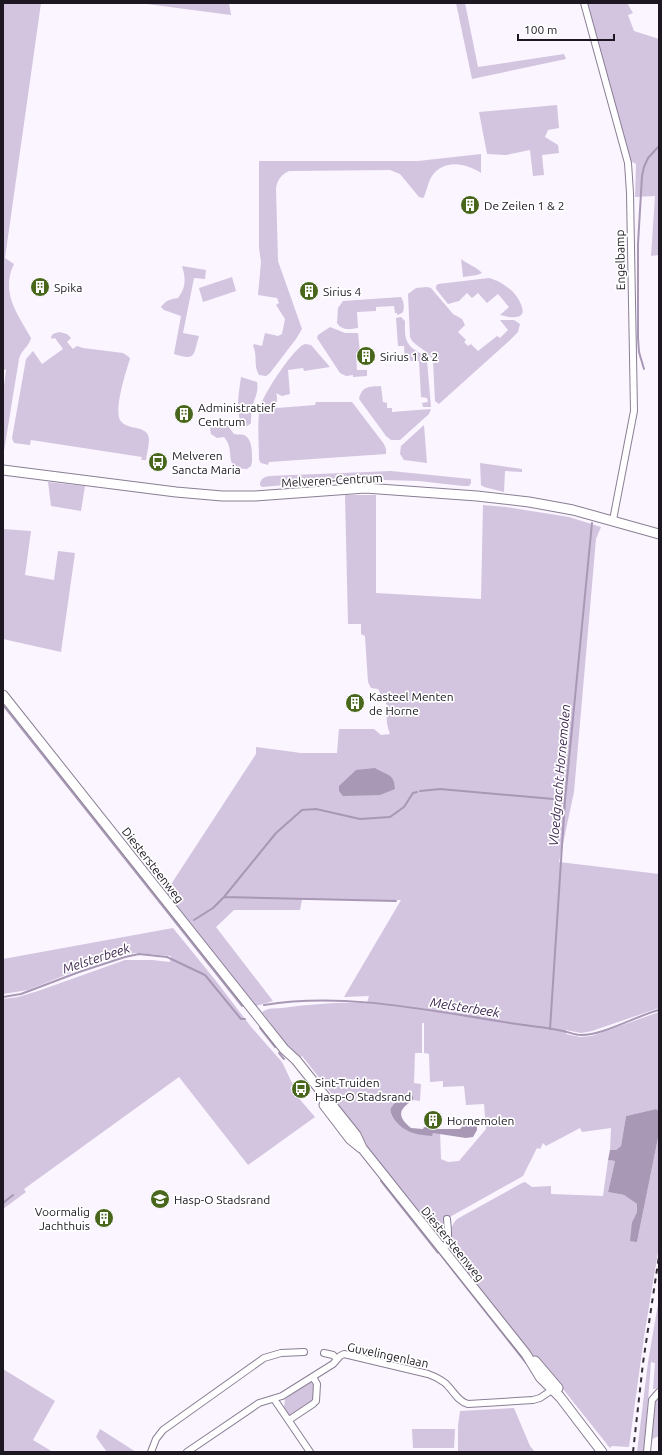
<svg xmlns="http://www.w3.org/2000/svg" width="662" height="1455" font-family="Ubuntu,sans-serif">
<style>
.green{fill:#d3c4e0;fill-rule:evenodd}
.water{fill:#a898b5}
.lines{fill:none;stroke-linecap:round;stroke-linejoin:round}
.stream{stroke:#a898b5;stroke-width:2}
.minor-casing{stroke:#8a7e94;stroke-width:8}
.secondary-casing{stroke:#8a7e94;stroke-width:11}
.minor{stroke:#fff;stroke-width:6}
.secondary{stroke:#fff;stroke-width:9}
.rail{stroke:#342f39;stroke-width:2;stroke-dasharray:5 5;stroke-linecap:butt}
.labels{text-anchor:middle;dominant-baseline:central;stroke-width:3.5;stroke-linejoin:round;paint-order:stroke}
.poi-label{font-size:12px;fill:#1c1720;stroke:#fff;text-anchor:start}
.street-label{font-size:12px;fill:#1c1720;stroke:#fff}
.water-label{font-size:13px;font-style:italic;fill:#3f2851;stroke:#fff}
</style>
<rect width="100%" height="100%" fill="#faf5ff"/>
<path class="green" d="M3 3H41L5 258 14 264C0 293 18 314 31 338 29 347 21 350 19 359L3 457V394L6 370 3 369Z
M139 3H229L231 15Z
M456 3H465L478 67 564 54 566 59 472 79Z
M591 3H627L633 13 628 15 634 31 659 39V255L651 256 655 196 635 197 636 164 630 161 610 87 586 5Z
M557 105 559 128 548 130 545 137 558 145 559 153 542 155 544 175 533 176 530 150 506 155 487 154 479 112Z
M481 154V173C466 163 444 159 432 176 428 182 427 190 424 197L423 198 419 197 400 174 390 170 289 171C281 175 278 179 276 188L278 261 302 329 296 339 270 373 266 376 259 375C253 365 258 356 253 346L254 344 262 346 265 333 278 336 282 334 285 319 276 305 279 303 277 298 258 295 261 262 259 248V161H418Z
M461 259C467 264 477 267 482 273L477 275 463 277Z
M182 266 206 270 205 279 194 278 183 333 199 336C193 356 196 361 174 354L181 316 164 310 161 307C166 300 171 299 178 298 186 288 186 278 182 266Z
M232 277 236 291 203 302 199 288Z
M489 278C497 280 505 285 511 290 517 295 531 316 516 317 511 318 505 316 500 315L509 307 498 294 487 303 478 293 472 298 467 293 459 301 448 304 436 289V286L438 284Z
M427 287 431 288 453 314 462 319 465 325 458 332 466 340 464 342 468 346 471 344 478 351 497 336 500 338 508 330 500 320H514L520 324 518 332 509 341 439 404 435 401 433 361C428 349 414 347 410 337L408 294 416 288Z
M401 297C404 301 405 310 402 313L397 315V313H395L394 306 376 307V311L357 312 358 328C350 329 342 331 337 323L338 308 343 301Z
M401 317 405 321C405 328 404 337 408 343 412 351 423 352 427 360L431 407H423L422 403 428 402 427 398 421 397 419 361H405L404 346H398L396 318Z
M330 327 345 333H358L360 353H356L357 370H367V376L353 377V375L346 376 340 373 317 338 318 335Z
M59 332 67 334 71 338 67 342 73 349 77 346 83 348 123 353 129 357 130 359C126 371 114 409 120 420 126 431 148 424 149 439 149 445 147 453 146 460H141L142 457 31 440 30 445 14 443 12 438 26 359 33 351 42 364 63 349 55 338 52 339 51 337 53 334Z
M305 344 311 345 330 367 304 371 303 368 288 370 290 394 282 396 276 393 277 396V408L315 405 316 402H352L384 444 386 449V454L269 462 268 465 261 463 259 460C259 444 257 423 260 407 263 395 294 347 305 344Z
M241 377 257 382C259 395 253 399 252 410 251 414 251 419 251 423 248 426 246 427 242 425 235 410 239 392 241 377Z
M381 386 383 402 387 403V408H392V412L431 409 429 414 400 440H391L386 436 359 399C362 385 370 387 381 386Z
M221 421 227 425 234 434C238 435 241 434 244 435 253 439 252 454 252 462L251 466 247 469C221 469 237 451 224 437L217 438 211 434 209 423Z
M424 425 427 463 404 460 400 454 401 446Z
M480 463 522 469V472L505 471 504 492 484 487 481 485Z
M391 471 471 479V483L469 486H463L419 481 353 479 262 487 260 485C260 479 264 477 269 476Z
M48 482 85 486 81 511 51 506Z
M345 495H376V593L481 599 483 505 506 507 569 517 601 527 596 539 574 792 559 862 659 874V1008L592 1031 581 1033 566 1030V1034L580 1037 592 1036 659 1012V1111L656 1109 626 1116 621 1146 616 1150H610L611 1128 582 1132 580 1128 546 1146 543 1143 540 1149 537 1148 523 1176 448 1218 442 1243 382 1167 355 1130 332 1102 335 1098 302 1056 298 1059 262 1012C269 1007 274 1009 282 1008 311 1004 338 1002 367 1003L369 996 344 997 401 900H302L300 910H234L216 927 273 1001 256 1006 166 892 256 754V747L301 753H337L339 729H374L381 735 390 734C386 724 386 717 388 707L378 689 371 688 368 682 365 636 361 634V624H348ZM422 1023H424V1053L429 1054 430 1082 443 1081V1087L464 1086 466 1105 484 1104 486 1129 459 1161 448 1162 441 1159 440 1131C419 1135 413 1137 397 1122 394 1119 390 1116 391 1111 391 1105 400 1098 404 1094L412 1095 413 1100 420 1101 421 1084 414 1083 415 1053H422Z
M3 529 31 531 25 575 54 580 58 551 75 553 61 652 3 639Z
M173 928 216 981 252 1028 282 1062 293 1085 290 1088 315 1117 248 1165 179 1077 24 1189 26 1192 3 1209V999L18 997 38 991 125 960H152L170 962 171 956 135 953 118 956 98 962 28 990 3 994V959Z
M659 1133V1246L644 1337 629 1447 612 1446 610 1448 547 1369 534 1357 450 1254C447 1242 449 1227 457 1219L522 1183 525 1182 532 1187 551 1186V1194L603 1196 608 1160 615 1161 608 1192 624 1195 637 1204V1212L632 1222 637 1242Z
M659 1298V1388L653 1389 655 1363 651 1362 644 1452H637L648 1362Z
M3 1369 55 1401 33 1440 53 1452H3Z
M310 1383H312L314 1386 313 1399 310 1403 290 1416 284 1408 285 1399Z
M659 1393V1436L652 1439 653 1394Z
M514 1408 530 1446 535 1452H458V1426L460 1411Z
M100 1429 136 1452H107L96 1437Z
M412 1429H455L454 1448H413Z"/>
<path class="water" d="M375 768C388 776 394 773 395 789L380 795 343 796 339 791V786L356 770Z
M404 1094 412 1095 413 1097V1100C398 1110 397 1116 411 1128L423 1129 424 1127 435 1129H460L467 1121 472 1120 477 1122V1130L473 1137 466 1138 433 1133 432 1136C426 1135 419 1135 413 1133 405 1131 388 1118 391 1108 394 1103 400 1098 404 1094Z
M656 1109 659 1111V1133L637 1242 630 1241 632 1222 637 1212V1204L624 1195 608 1192 615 1161 608 1160 610 1150H616L621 1146 626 1116Z"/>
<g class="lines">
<path class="stream" d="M644 369 639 352 638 338V244L642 176 644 167 648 158 659 146
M3 705 242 1006
M420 791 440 789 565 800
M224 897 396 901
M194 920 213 908 224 897 276 833 302 810 316 809 360 819 390 817 404 807 413 793 417 792
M3 997 21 994 79 972 125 957 139 954 167 957 205 975 241 1019H245
M264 1005C351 991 438 1013 524 1025 537 1027 550 1028 563 1031 569 1032 575 1035 581 1035 604 1035 636 1016 659 1010
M260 1028 275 1047
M550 1029 565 800 592 523
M279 1053 284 1059
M381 1181 438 1253
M3 1203 13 1195
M440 1254 526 1363"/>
<defs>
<path id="minor" d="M584 3 628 163 630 193 634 411 613 520
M443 1250C450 1241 448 1230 447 1219
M324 1353 333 1355 337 1359
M274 1399 310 1452
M289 1420 313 1404 316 1401 317 1384 313 1377
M151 1452 156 1439 163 1430 264 1358 281 1353 304 1352
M187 1452 259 1403 282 1396 333 1364 340 1356 344 1354 428 1374C434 1376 440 1379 445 1383 453 1390 458 1402 468 1404L533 1400 540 1398 555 1388
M647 1452 652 1400 659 1392"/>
<path id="secondary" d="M3 470 176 492 222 496H255L365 488 477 496 529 502 573 510 659 534
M3 695 284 1049 296 1060 356 1135 362 1148 526 1354 540 1377 560 1397 602 1452
M324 1105 350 1139 361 1148
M535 1361 558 1388"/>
</defs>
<use href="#minor" class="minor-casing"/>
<use href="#secondary" class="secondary-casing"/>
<use href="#minor" class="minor"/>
<use href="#secondary" class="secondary"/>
<path class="rail" d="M633 1452 643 1363 659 1256"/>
</g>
<defs>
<symbol id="building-disc" viewBox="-11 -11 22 22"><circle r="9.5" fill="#48671c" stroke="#fff"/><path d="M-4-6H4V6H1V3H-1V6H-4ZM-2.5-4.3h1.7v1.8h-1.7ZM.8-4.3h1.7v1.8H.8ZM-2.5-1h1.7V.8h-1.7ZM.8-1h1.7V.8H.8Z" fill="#fff"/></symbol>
<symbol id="bus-disc" viewBox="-11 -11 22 22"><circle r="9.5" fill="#48671c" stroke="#fff"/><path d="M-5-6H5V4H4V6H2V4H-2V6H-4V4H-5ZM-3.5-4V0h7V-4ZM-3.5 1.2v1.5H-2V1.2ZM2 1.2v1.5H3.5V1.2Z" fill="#fff"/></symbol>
<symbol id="school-disc" viewBox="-11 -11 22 22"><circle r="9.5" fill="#48671c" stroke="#fff"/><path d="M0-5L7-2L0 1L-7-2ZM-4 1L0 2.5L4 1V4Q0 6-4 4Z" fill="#fff"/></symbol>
</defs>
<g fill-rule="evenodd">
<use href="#building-disc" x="459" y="194" width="22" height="22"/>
<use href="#building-disc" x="29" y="276" width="22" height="22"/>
<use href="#building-disc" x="298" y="280" width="22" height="22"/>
<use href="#building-disc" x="355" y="345" width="22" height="22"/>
<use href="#building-disc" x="173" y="403" width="22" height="22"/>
<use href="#bus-disc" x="147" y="451" width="22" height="22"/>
<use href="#building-disc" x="344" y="692" width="22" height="22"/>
<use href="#bus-disc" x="290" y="1078" width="22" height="22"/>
<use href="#building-disc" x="422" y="1109" width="22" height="22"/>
<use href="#school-disc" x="149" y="1188" width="22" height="22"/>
<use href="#building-disc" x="93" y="1207" width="22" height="22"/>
</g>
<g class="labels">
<g class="poi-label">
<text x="484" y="205">De Zeilen 1 &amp; 2</text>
<text x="54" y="287">Spika</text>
<text x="323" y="291">Sirius 4</text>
<text x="380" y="356">Sirius 1 &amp; 2</text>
<text x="198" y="407">Administratief<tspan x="198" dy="14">Centrum</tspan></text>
<text x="172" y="455">Melveren<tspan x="172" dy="14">Sancta Maria</tspan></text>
<text x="369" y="696">Kasteel Menten<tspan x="369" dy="14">de Horne</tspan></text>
<text x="315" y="1082">Sint-Truiden<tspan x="315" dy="14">Hasp-O Stadsrand</tspan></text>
<text x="447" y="1120">Hornemolen</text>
<text x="174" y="1199">Hasp-O Stadsrand</text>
<text x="90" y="1211" text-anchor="end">Voormalig<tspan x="90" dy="14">Jachthuis</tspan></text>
</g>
<g class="street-label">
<text transform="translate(620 260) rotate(-91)">Engelbamp</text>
<text transform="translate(332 480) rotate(-3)">Melveren-Centrum</text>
<text transform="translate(153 865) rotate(52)">Diestersteenweg</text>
<text transform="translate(453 1244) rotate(51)">Diestersteenweg</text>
<text transform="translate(388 1355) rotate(12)">Guvelingenlaan</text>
</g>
<g class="water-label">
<text transform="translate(559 775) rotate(-85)">Vloedgracht Hornemolen</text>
<text transform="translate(96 958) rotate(-18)">Melsterbeek</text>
<text transform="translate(465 1007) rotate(9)">Melsterbeek</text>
</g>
</g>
<rect width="662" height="1455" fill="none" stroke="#1c1720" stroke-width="8"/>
<path d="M518 34v6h96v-6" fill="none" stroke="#1c1720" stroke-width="2"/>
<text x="524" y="34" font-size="12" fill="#1c1720" stroke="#ffffff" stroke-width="3" paint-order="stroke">100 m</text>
</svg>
